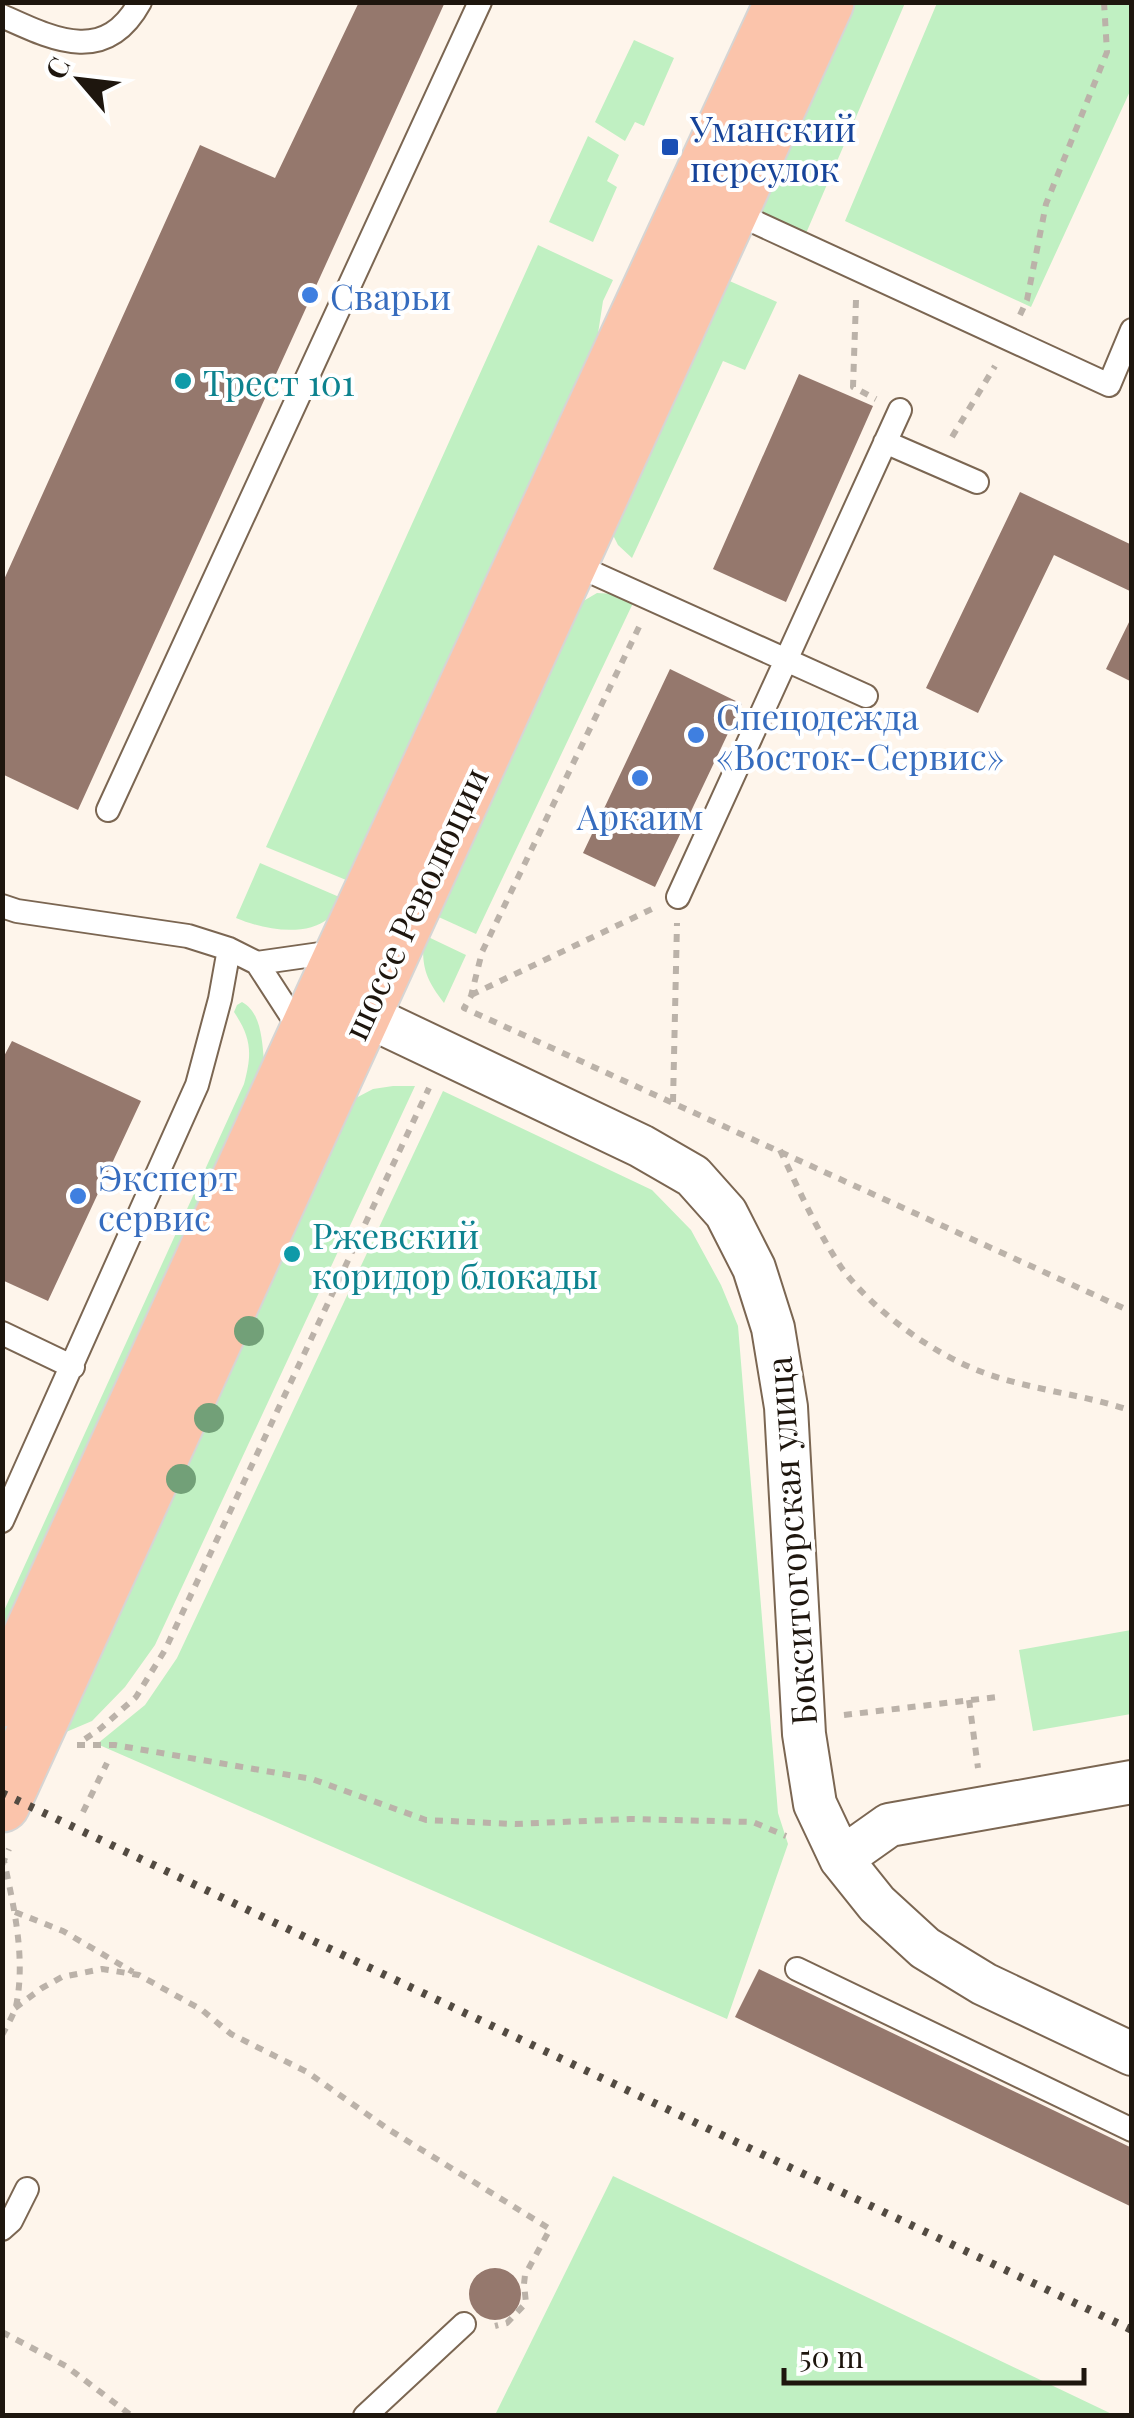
<svg xmlns="http://www.w3.org/2000/svg" width="1134" height="2418" font-family="'Playfair Display',serif">
<style>
.green{fill:#c0f0c2}
.building{fill:#95786d}
.lines{fill:none;stroke-linecap:round;stroke-linejoin:round}
.service-casing{stroke:#7b6652;stroke-width:26}
.minor-casing{stroke:#7b6652;stroke-width:46}
.primary-casing{stroke:#d6d5d4;stroke-width:59}
.path{stroke:#bbb2a9;stroke-width:6;stroke-dasharray:8 8;stroke-linecap:butt}
.service{stroke:#fff;stroke-width:22}
.minor{stroke:#fff;stroke-width:42}
.primary{stroke:#fbc4ab;stroke-width:55}
.rail{stroke:#534b42;stroke-width:8;stroke-dasharray:5 10;stroke-linecap:butt}
.tree{fill:#72a078}
.transit-dot{fill:#1a4fb4;stroke:#fff;stroke-width:4}
.shop-dot{fill:#3f7fe0;stroke:#fff;stroke-width:4}
.culture-dot{fill:#0f9aa8;stroke:#fff;stroke-width:4}
.labels{text-anchor:middle;dominant-baseline:central;stroke-width:8;stroke-linejoin:round;paint-order:stroke}
.transit-label{font-size:35px;fill:#164399;stroke:#fff;text-anchor:start}
.shop-label{font-size:35px;fill:#366cbe;stroke:#fff;text-anchor:start}
.culture-label{font-size:35px;fill:#0d838f;stroke:#fff;text-anchor:start}
.street-label{font-size:35px;fill:#1e160e;stroke:#fff}
</style>
<rect width="100%" height="100%" fill="#fef5eb"/>
<path class="green" d="M851 3H905L804 238 754 216Z
M937 3H1131V89L1031 307 845 221Z
M634 40 674 58 644 126 635 122 625 141 595 122Z
M588 136 619 155 607 181 617 187 593 242 549 222Z
M538 245 613 280 603 301 595 353 351 882 266 847Z
M725 279 777 302 745 370 723 361 632 558 618 545 612 533Z
M597 593 616 594 634 601 476 934 432 914 580 603Z
M260 863 344 899C339 905 334 913 329 918 305 938 262 929 236 918Z
M424 935 466 955 444 1003C425 978 421 966 424 935Z
M242 1002C261 1012 262 1040 264 1060L3 1640V1613L244 1084C252 1054 252 1039 234 1012L237 1005Z
M393 1086H415L155 1645 125 1687 92 1721 52 1738 354 1099 373 1089Z
M443 1091 652 1190 691 1230 721 1285 738 1326 778 1813 788 1844 727 2019 97 1744 145 1705 177 1658Z
M1131 1630V1714L1033 1731 1019 1650Z
M613 2176 1114 2415H495Z"/>
<path class="building" d="M359 2H445L78 810 2 774V584L200 145 275 178Z
M799 374 873 406 786 602 713 569Z
M1020 492 1132 545V592L1054 555 978 713 926 688Z
M1132 616V682L1106 669Z
M670 669 742 704 655 887 583 853Z
M12 1041 141 1101 48 1301 2 1280V1060Z
M759 1969 1132 2148V2207L735 2017Z
M469 2294a26 26 0 1 1 52 0a26 26 0 1 1-52 0Z"/>
<g class="lines">
<defs>
<path id="service" d="M2 16C53 39 105 66 140 2
M731 211 1109 385 1132 330
M885 442 977 482
M571 563 866 696
M108 810 480 2
M678 897 900 410
M2 906 17 911 188 936 229 949 257 963
M303 1034 257 963 341 951
M2 1333 73 1367
M2 1521 197 1085 220 999 229 949
M797 1969 1132 2130
M2 2229 11 2221 27 2189
M365 2416 464 2324"/>
<path id="minor" d="M338 1002 641 1146 693 1176 726 1213 754 1268 773 1328 786 1407 804 1734 815 1804 841 1859 877 1904 925 1948 984 1984 1132 2054
M841 1859 889 1825 1132 1782"/>
<path id="primary" d="M2 1699 324 995 783 2
M2 1804 826 2"/>
</defs>
<use href="#service" class="service-casing"/>
<use href="#minor" class="minor-casing"/>
<use href="#primary" class="primary-casing"/>
<path class="path" d="M856 300 853 387 876 399
M1020 315 1027 300 1046 204 1107 52 1104 2
M952 437 995 366
M639 627 482 952 471 996 464 1008 1132 1312
M471 995 654 908
M673 1102 677 923
M780 1150C799 1190 817 1231 841 1267 872 1310 933 1354 982 1372 1030 1390 1083 1394 1132 1411
M969 1700 978 1768
M844 1715 997 1697
M85 1739 100 1729 136 1697 165 1650 429 1088
M77 1745H115L312 1779 426 1820 515 1824 630 1819 753 1822 786 1836
M83 1812 107 1763
M2 1865 9 1849
M15 1912 63 1931 133 1972
M15 2008 42 1988 62 1977 102 1969 139 1975 202 2010 231 2034 307 2072 388 2129 550 2229 525 2275 524 2284 526 2303 507 2323 495 2326
M2 2035C7 2026 13 2016 16 2006 26 1959 14 1907 4 1861
M2 2332 66 2366 132 2416"/>
<use href="#service" class="service"/>
<use href="#minor" class="minor"/>
<use href="#primary" class="primary"/>
<path class="rail" d="M2 1793 1132 2330"/>
</g>
<g class="tree">
<circle cx="249" cy="1331" r="15"/>
<circle cx="209" cy="1418" r="15"/>
<circle cx="181" cy="1479" r="15"/>
</g>
<rect class="transit-dot" x="660" y="137" width="20" height="20" rx="5"/>
<g class="shop-dot">
<circle cx="310" cy="295" r="10"/>
<circle cx="696" cy="735" r="10"/>
<circle cx="640" cy="778" r="10"/>
<circle cx="78" cy="1196" r="10"/>
</g>
<g class="culture-dot">
<circle cx="183" cy="381" r="10"/>
<circle cx="292" cy="1254" r="10"/>
</g>
<g class="labels">
<g class="transit-label">
<text x="690" y="127">Уманский<tspan x="690" dy="40">переулок</tspan></text>
</g>
<g class="shop-label">
<text x="330" y="295">Сварьи</text>
<text x="716" y="715">Спецодежда<tspan x="716" dy="40">«Восток-Сервис»</tspan></text>
<text x="640" y="815" text-anchor="middle">Аркаим</text>
<text x="98" y="1176">Эксперт<tspan x="98" dy="40">сервис</tspan></text>
</g>
<g class="culture-label">
<text x="203" y="381">Трест 101</text>
<text x="312" y="1234">Ржевский<tspan x="312" dy="40">коридор блокады</tspan></text>
</g>
<g class="street-label">
<text transform="translate(414 903) rotate(-65)">шоссе Революции</text>
<text transform="translate(790 1541) rotate(-94)">Бокситогорская улица</text>
</g>
</g>
<rect width="1134" height="2418" fill="none" stroke="#1e160e" stroke-width="10"/>
<g transform="translate(80 80) rotate(298)" stroke="#ffffff" stroke-width="8" paint-order="stroke">
<path d="M0-8L18 38L0 25L-18 38Z" fill="#1e160e"/>
<text y="-15" font-size="28" font-weight="bold" text-anchor="middle" fill="#1e160e">С</text>
</g>
<path d="M784 2368v15h300v-15" fill="none" stroke="#1e160e" stroke-width="5"/>
<text x="799" y="2368" font-size="30" fill="#1e160e" stroke="#ffffff" stroke-width="8" paint-order="stroke">50 m</text>
</svg>
